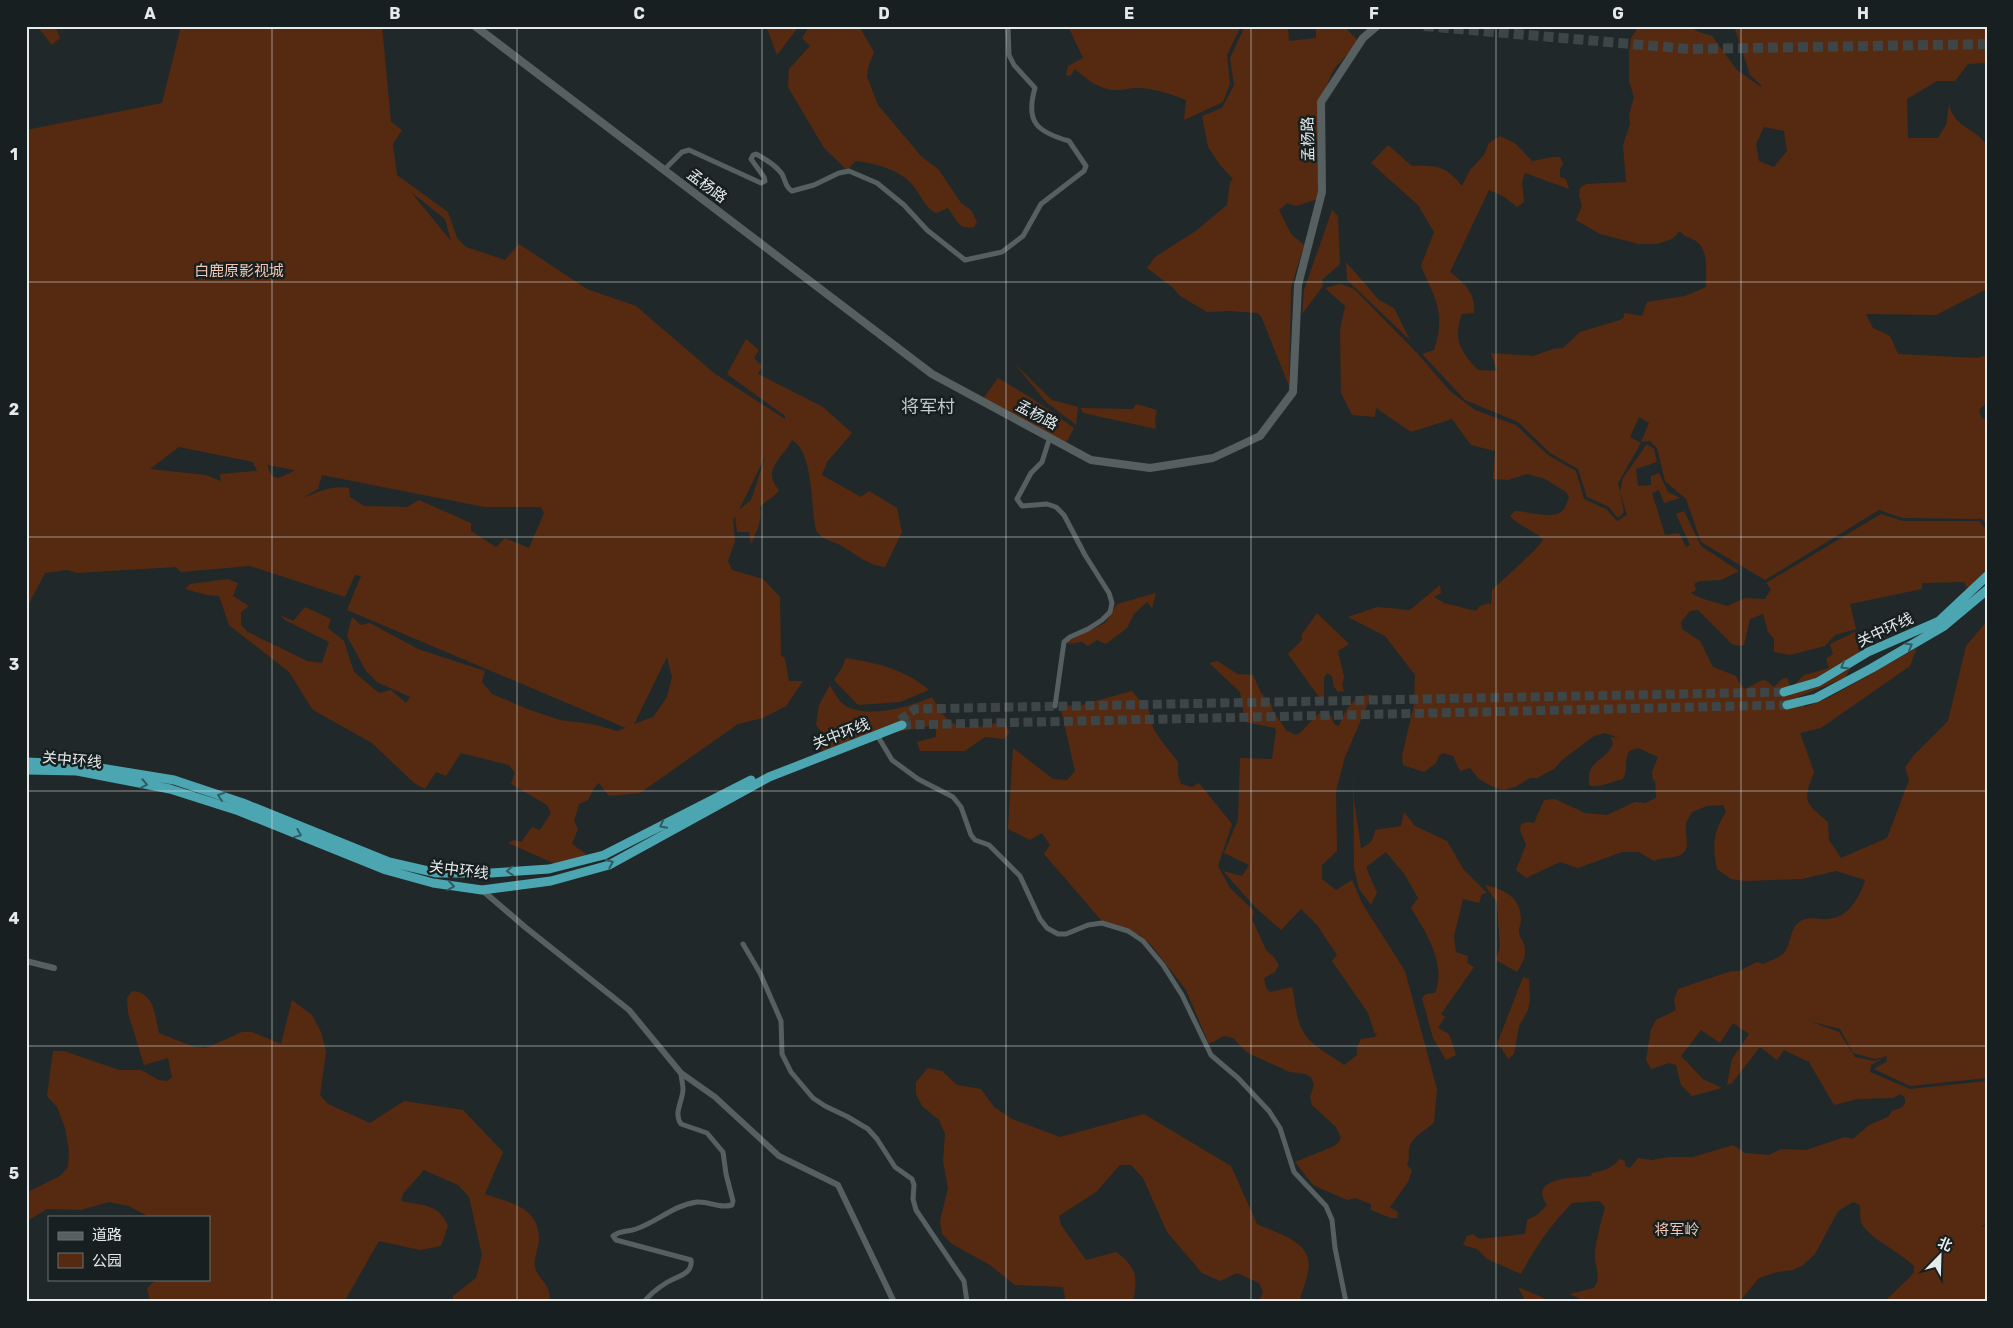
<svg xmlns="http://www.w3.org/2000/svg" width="2013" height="1328" font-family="Rubik,'Noto Sans SC',sans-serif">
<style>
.green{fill:#562a11;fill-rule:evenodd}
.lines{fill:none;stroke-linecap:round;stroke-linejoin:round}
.trunk-tunnel{stroke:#3e4546;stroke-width:9;stroke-dasharray:9 4.5;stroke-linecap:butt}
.motorway-tunnel{stroke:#3e4546;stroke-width:10;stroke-dasharray:10 5;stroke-linecap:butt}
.minor{stroke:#576061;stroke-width:5}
.tertiary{stroke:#576061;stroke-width:6}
.secondary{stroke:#576061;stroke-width:8}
.trunk{stroke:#4ca6b2;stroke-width:9}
.oneway{stroke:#2f5c62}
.grid{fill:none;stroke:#e5eaea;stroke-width:1;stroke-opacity:0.55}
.labels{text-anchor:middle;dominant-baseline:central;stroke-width:5;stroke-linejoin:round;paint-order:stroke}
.street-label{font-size:15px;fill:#e5eaea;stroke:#171f20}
.park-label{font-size:15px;fill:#f2c6b0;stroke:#171f20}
.quarter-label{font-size:18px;fill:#bfc9ca;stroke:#171f20}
.neatline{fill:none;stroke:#e5eaea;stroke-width:2}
.grid-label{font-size:16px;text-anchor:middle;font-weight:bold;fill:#e5eaea}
</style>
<rect width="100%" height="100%" fill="#212829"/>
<path class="green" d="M37 26H55L60 38 52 45Z
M181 26H382L391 122 402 130 393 144 397 175 448 212 457 238 466 247 505 260 519 244 587 289 636 306 714 373 785 419V416L727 374 746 339 759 350 754 358 762 366 758 374 823 407 852 433 827 462 822 475 861 497 869 491 897 508 902 532 885 567C867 565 857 555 842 546 835 542 823 540 818 533 816 531 815 528 815 525 811 503 813 452 792 440 782 460 761 468 779 490 774 498 766 500 760 507 762 522 757 531 751 544L749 532H737L735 516 733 521 735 541 728 561 732 570 763 579 780 597 781 655 785 659 789 681H803L786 706 763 718 738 724 640 793 609 796 599 783 594 788 588 800 579 804 574 821 578 829 572 844 586 854 575 866 567 869 508 843 514 840 521 842 532 827 540 830 551 813 547 805 511 784 515 773 509 765 461 753 446 776 436 772 425 789 414 783 372 743 313 710 289 672 229 625 219 596 207 595 185 589 190 584 228 579 238 583 233 596 249 606 241 612V625L248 632 307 661 322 663 329 642 285 620 280 615 293 621 305 607 331 619 328 628 344 641 354 672 379 693 391 690 406 703 410 697 377 682 366 671 347 636 352 617 361 625 370 623 418 649 485 671 482 682 492 694 530 710 560 720 592 724 617 731 626 728 347 610 361 576 355 575 345 597 250 566 181 572 176 567 77 573 67 570 45 573 26 609V130L162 103ZM411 192 445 219 451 241ZM179 447 253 462 257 471 220 474 221 481 206 475 150 469ZM766 455 751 500 739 510ZM267 465 294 470V471L278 478 272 476ZM322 475 484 507H541L544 513 529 548 505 538 496 547 471 531V523L419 500 407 507 364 506 350 497 349 488C331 485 319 492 303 498L318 489ZM667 657 672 677 667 697 653 717 634 724Z
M766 26H799L777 55Z
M808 26H859L874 52 868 68 867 77 878 105 921 156 939 170 961 203 971 210 977 222 974 227C960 231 955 218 948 208L936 213C924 207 920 193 911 183 896 168 875 164 856 161L847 170 824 148 788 87 789 69 810 46 802 38 809 27Z
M1068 26H1241L1227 55 1230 84 1223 102 1184 120 1186 100C1171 94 1156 89 1140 88 1134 87 1127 90 1120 90 1103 92 1087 80 1075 69L1070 76 1066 75 1068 66 1083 58Z
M1245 26H1288L1289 41 1316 38V28L1322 26H1344L1359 42 1334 69 1323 94 1318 199 1296 206 1287 203 1279 210 1291 234 1304 245 1291 288 1289 386 1261 316 1257 313 1230 311 1207 312 1180 296 1172 287 1147 268 1155 257 1197 230 1227 205 1230 182 1233 179 1220 165 1208 147 1202 116 1222 108 1234 85 1230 58Z
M1639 26H1692L1696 31 1712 36 1737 70 1761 87V85L1750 75 1734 26H1987V63L1968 64 1955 81H1937L1907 99 1908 138H1938L1946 125 1949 105C1955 129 1976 127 1987 146V289L1936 315 1866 314 1873 328 1890 336 1898 354 1977 358 1987 355V402L1979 410 1982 418 1987 420V525L1982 519 1903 518 1879 510 1765 580 1701 542 1686 499 1665 481 1657 448 1650 441 1641 442 1649 423 1639 417 1630 437 1641 443 1618 483 1624 512 1618 518 1609 507 1587 497 1578 469 1550 453 1518 422 1465 400 1422 354 1434 350C1446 312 1436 301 1421 266L1434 232 1418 205 1371 163 1388 145 1412 166C1437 165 1446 166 1462 186L1470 170 1484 155 1489 143 1500 136 1516 144 1532 161C1542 160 1551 156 1560 157L1563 164 1560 169V177L1566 179 1569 189 1525 173 1522 182 1524 202 1517 207 1503 196 1489 190 1450 272C1464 283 1476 293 1474 313L1462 314C1452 340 1461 352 1478 370L1497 371 1491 353 1533 356 1553 349 1563 348 1580 332 1620 320 1624 317V313L1642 316 1647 302 1685 296 1706 287C1706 273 1709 250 1696 241 1690 237 1685 238 1680 231L1672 239 1657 244H1639L1600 234 1576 220 1582 206 1579 196 1580 188 1586 184 1626 182 1623 145 1630 124 1629 115 1634 97 1629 81V50L1631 38ZM1764 127 1784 131 1787 151 1774 167 1759 161 1756 144Z
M1332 210 1338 216 1340 264 1322 280 1323 286 1302 314 1304 290Z
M1346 262 1379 300 1394 308 1410 340 1347 280Z
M1341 284 1354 289 1416 352 1451 392 1475 410 1516 425 1548 455 1576 471 1584 499 1606 509 1617 521 1627 515 1620 492 1623 478 1647 444 1654 449 1657 462 1636 469 1638 486 1651 485V476L1659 473 1668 492 1680 498 1664 503 1659 490 1652 493 1665 535 1679 533 1686 547 1690 545 1676 514 1684 511 1701 546 1739 571 1721 580 1699 581 1694 584 1696 590 1691 593C1699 599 1716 602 1727 606L1745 598 1765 599 1771 589 1766 583 1881 514 1903 521H1979L1987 531V576L1970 592 1964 582 1922 583V589L1850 604 1856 629 1835 635 1825 646 1790 655 1774 652V639L1768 632 1763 614 1750 619 1744 645 1739 646 1732 644 1698 610 1690 611 1681 622 1682 629 1700 641 1713 667 1736 676 1740 684 1745 689 1760 681 1765 680 1774 687 1782 679 1787 678 1791 688 1804 675 1829 668 1826 659 1833 654 1830 644 1855 632 1859 651 1845 678 1798 697 1805 707 1828 698 1917 648 1910 666 1821 728 1800 733 1814 772C1803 801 1804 802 1828 822L1829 840 1841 858 1887 838 1909 780 1905 767 1915 754 1948 721 1966 646 1987 621V1078L1910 1086 1874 1069 1886 1062 1887 1056 1875 1059 1853 1053 1840 1029 1809 1021 1839 1032 1855 1057 1874 1061 1884 1058 1871 1065 1870 1072 1910 1089 1987 1081V1222L1981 1227 1987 1226V1302H1884L1910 1277 1914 1272V1266C1902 1254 1867 1236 1862 1224 1859 1219 1861 1211 1860 1205L1853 1202 1838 1211 1815 1254 1803 1265 1793 1270 1777 1272 1759 1278 1739 1302H1588L1569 1294 1594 1288C1601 1278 1596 1269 1595 1258 1594 1247 1602 1219 1605 1207L1599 1201 1572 1203C1550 1226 1536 1246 1521 1274L1487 1259 1477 1249 1463 1245 1467 1236 1473 1234 1479 1239 1525 1234 1527 1220 1537 1215 1547 1205C1527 1177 1574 1178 1591 1176L1592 1173C1604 1171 1612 1168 1620 1159L1625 1161V1166L1630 1168 1638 1158 1652 1160 1668 1157H1693L1733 1145 1745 1153 1769 1155 1781 1149 1806 1150 1845 1137 1853 1139 1869 1125 1888 1117 1892 1111 1901 1108 1905 1104V1098L1901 1094 1893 1098 1858 1099 1834 1105 1809 1062 1784 1050 1777 1060 1760 1047 1732 1083 1727 1085 1732 1059 1749 1034 1733 1023 1720 1043 1701 1030 1681 1056 1703 1079 1722 1088 1692 1096 1681 1085 1676 1065 1669 1063 1651 1069 1646 1060 1651 1029 1656 1020 1676 1010 1674 1000 1678 989 1731 971H1739L1757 962 1763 964C1770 961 1782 957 1786 950 1790 943 1791 929 1798 923 1807 915 1817 920 1828 919 1848 918 1860 897 1865 880L1836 871 1802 879 1745 881 1731 879 1717 869C1712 846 1713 832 1726 812L1723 805 1707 806 1692 812C1690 816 1687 820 1686 823 1684 835 1693 851 1678 856 1669 859 1662 857 1654 861L1639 852H1622L1578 868 1560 862 1526 878 1516 870 1526 845 1520 830 1521 824 1527 822 1534 823 1544 800 1555 799 1585 813 1607 815 1635 802 1645 803 1656 798 1655 779 1653 782 1652 772 1658 757 1638 748 1629 751C1624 763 1628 770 1623 779 1611 782 1602 787 1590 786 1584 760 1606 762 1613 744L1611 737 1619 738 1605 733 1594 736 1562 760 1554 769 1537 778H1530L1515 787 1503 790 1493 787 1479 779 1470 768 1460 771 1453 756 1443 753 1439 756 1436 763 1424 772 1403 765 1402 756 1414 705 1415 675 1385 636 1348 617 1377 607 1410 610 1440 585 1441 593 1434 597 1444 603 1476 611 1480 606 1489 603 1491 605 1492 590 1534 551 1543 540C1534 529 1519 527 1510 516L1515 511C1527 511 1553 520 1562 511 1566 508 1567 502 1569 497L1566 492 1545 479 1527 474 1508 480 1493 479 1495 451 1471 445 1452 419 1411 432 1376 408 1375 417 1352 415 1341 393 1340 330 1345 306 1325 288Z
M1014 363 1052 400 1078 407 1076 425 1046 402Z
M998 378 1033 399 1074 428 1065 445 983 399Z
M1136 404 1157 410 1155 417 1156 429 1083 413 1081 408 1133 409Z
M1156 593 1152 608 1147 602 1134 614 1127 628 1106 644 1097 640 1088 646 1082 642 1067 644 1070 640 1105 623 1117 604Z
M1317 613 1349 644 1338 651 1344 677 1342 685 1344 691 1338 692 1334 687 1332 676 1327 673 1324 678V704L1288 654 1302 640V634Z
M846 658C876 663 905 669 929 690L900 702 858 705 834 680 842 668Z
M1218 661 1237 674 1253 675 1261 693 1271 704 1273 711 1287 731 1296 735 1301 732 1319 713 1331 715 1334 724 1339 726C1347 707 1351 698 1372 694L1345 757 1336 791 1337 851 1322 865V879L1336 890 1352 880 1362 903 1405 971 1437 1089 1434 1122C1426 1131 1412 1135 1409 1149 1408 1155 1410 1159 1407 1165L1412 1170 1408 1182 1390 1207 1398 1212 1397 1218H1391L1371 1210V1204L1355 1198 1347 1200 1313 1185 1295 1162 1332 1147 1337 1144 1341 1138 1336 1127 1312 1105 1310 1097 1314 1085 1311 1077 1305 1074 1290 1072 1250 1054 1245 1051 1233 1038 1224 1036 1209 1044 1186 990 1152 946 1140 935 1101 920 1044 854 1050 845 1042 833 1030 840 1008 829 1013 748 1053 779 1067 780 1075 771 1060 705 1077 706 1132 691 1149 711 1153 728 1160 739 1178 762V775L1181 784 1192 787 1199 783 1232 824 1218 866 1230 888 1254 911 1252 919 1266 950 1273 956 1279 965 1275 972 1264 978 1266 988 1270 992 1292 987C1295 998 1295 1010 1299 1022 1305 1044 1327 1052 1344 1065L1357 1055V1047L1361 1039 1375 1037 1378 1032 1375 1034 1368 1013 1332 961 1337 955 1317 925 1301 909 1281 930 1256 908 1223 871 1242 876 1249 865 1224 853 1238 820 1240 758 1272 759 1276 731 1275 728 1245 722 1240 692 1209 663Z
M830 685C834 691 838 700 843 704 864 720 910 707 932 697 937 706 942 715 951 722 965 731 991 727 1004 719L1009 733 1004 739 985 737 965 751H920L917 742 936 737V725L891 733 825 754 814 737 828 749 825 737 816 725 819 705Z
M1353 771 1354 800 1361 848C1370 845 1374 839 1375 830L1401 826 1404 812 1415 826 1447 841 1464 870 1487 893 1482 894 1479 903 1463 899 1454 936 1456 952 1468 956 1467 963 1474 967 1441 1014 1445 1017 1438 1028 1449 1034 1456 1055 1446 1060 1433 1038 1422 998 1426 994 1435 993C1447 965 1426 932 1411 908L1418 898 1405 875 1386 852 1366 867 1377 893 1371 905 1359 889 1354 868Z
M1485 885C1504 889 1521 897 1521 920 1521 923 1519 927 1519 931 1519 935 1521 939 1523 942 1528 953 1523 963 1517 972L1496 960 1500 947 1497 903Z
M1523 977 1529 979 1530 1000 1528 1010 1519 1026 1514 1054 1508 1059 1502 1049 1497 1044Z
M132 991C155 993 154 1013 159 1033L194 1047 206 1048 242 1032H252L281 1044 292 1000 312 1015 321 1032 326 1052 320 1095 328 1104 370 1123 404 1101 463 1110 503 1152 485 1194C509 1203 536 1205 539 1236 540 1246 533 1258 535 1267 539 1282 550 1281 550 1302H453V1296L476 1278 482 1255 469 1197 458 1185 424 1170 403 1194 401 1201C422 1206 439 1203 448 1226L441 1246 420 1250 379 1241 344 1302H150L147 1288 157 1279H209V1217H149L129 1206 109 1202 81 1210 47 1209 27 1221 26 1193 60 1176 68 1167 69 1150 65 1128 57 1107 47 1096 53 1051H64L119 1070H141L159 1080 167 1081 172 1077 168 1058 144 1065 128 1013 127 998Z
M928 1068 942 1071 957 1085 981 1089 994 1107 1012 1119 1060 1137 1144 1114 1231 1166 1257 1224C1278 1234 1315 1242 1308 1272 1306 1282 1302 1292 1299 1302H1259L1263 1292 1259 1283 1237 1273 1220 1281 1202 1273 1167 1232 1143 1178 1131 1165H1120L1096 1192 1059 1216 1061 1225 1086 1260 1116 1252C1137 1268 1138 1276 1133 1302H1066L1063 1287 1015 1285 990 1265 952 1244 942 1234 940 1221 948 1188 943 1161 945 1134 939 1120 922 1106 916 1094V1082Z
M1518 1287 1553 1302H1526Z"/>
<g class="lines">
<path class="trunk-tunnel" d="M900 720 915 709 1784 692
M902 725 1787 705"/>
<path class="motorway-tunnel" d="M1424 26 1689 49 1987 44"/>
<path class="minor" d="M664 170 682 152 689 150 761 183 765 181 764 177 751 159 753 155 756 154C765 159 776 165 782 174 786 181 785 187 792 191L814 185 839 173 849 171 877 183 904 205 927 230 965 260 1002 252 1023 236 1041 204 1084 171 1086 166 1069 141C1037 132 1025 122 1035 88L1014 65 1009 55 1008 26
M1050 437 1042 462 1031 473 1017 499 1022 506 1047 504 1056 507 1064 515 1085 555 1109 593 1112 603 1110 612 1102 620 1088 629 1070 637 1064 642 1055 706
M877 735 892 760 918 779 953 797 961 807 971 835 975 840 989 845 1020 876 1040 919 1047 928 1058 934H1066L1088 925 1102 923 1128 931 1143 941 1163 965 1182 995 1211 1055 1238 1078 1269 1111 1280 1128 1294 1172 1326 1206 1332 1220 1335 1248 1346 1302
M743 944 760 973 781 1021 782 1054 791 1072 813 1098 825 1106 848 1117 868 1129 877 1139 895 1167 912 1179 914 1185 913 1199 916 1210 964 1281 967 1302
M644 1302C650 1294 658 1288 666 1283 676 1276 693 1275 691 1260L616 1240 613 1236C620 1230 628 1232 636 1229 657 1222 674 1205 697 1202 710 1201 719 1209 732 1205L733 1201 726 1174 723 1152 707 1133 681 1124C673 1113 683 1101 683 1089 683 1084 681 1078 681 1073"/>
<path class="tertiary" d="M482 890 525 927 629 1010 681 1073 715 1097 779 1156 838 1185 894 1302
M26 961 54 968"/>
<path class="secondary" d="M475 26 932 374 1091 460 1150 468 1213 458 1260 436 1293 392 1298 285 1322 192 1321 102 1363 38 1377 26"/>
<path class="trunk" d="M1784 692 1818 682 1868 652 1939 621 1987 576
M1787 705 1816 698 1872 668 1944 626 1987 590
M26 762 76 764 174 780 243 803 389 862 437 873H491L549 869 604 855 751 780
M26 770 77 771 170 789 239 811 386 870 433 883 482 890 551 881 609 865 769 777 902 725"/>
</g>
<defs><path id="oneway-chevron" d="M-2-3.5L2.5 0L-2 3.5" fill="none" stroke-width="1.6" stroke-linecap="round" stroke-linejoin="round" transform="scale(1.25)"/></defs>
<g class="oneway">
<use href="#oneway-chevron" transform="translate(1909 646) rotate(-30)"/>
<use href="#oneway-chevron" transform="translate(1844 666) rotate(150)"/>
<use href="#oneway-chevron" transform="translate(144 784) rotate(11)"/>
<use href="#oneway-chevron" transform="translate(221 796) rotate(-161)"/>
<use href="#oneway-chevron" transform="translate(663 825) rotate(153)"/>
<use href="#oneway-chevron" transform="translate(298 834) rotate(22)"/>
<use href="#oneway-chevron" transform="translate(610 863) rotate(-23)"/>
<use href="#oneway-chevron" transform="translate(510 871) rotate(176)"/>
<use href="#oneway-chevron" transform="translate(451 886) rotate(8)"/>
</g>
<path class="grid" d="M272 26V1302M517 26V1302M762 26V1302M1006 26V1302M1251 26V1302M1496 26V1302M1741 26V1302M26 282H1987M26 537H1987M26 791H1987M26 1046H1987"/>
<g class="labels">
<g class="street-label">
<text transform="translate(1308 139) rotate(-91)">孟杨路</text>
<text transform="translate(707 186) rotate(37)">孟杨路</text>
<text transform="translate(1037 415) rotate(28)">孟杨路</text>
<text transform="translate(1885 630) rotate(-25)">关中环线</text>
<text transform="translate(841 734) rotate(-21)">关中环线</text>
<text transform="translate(72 760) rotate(5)">关中环线</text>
<text transform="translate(459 870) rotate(7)">关中环线</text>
</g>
<g class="park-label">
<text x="239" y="271">白鹿原影视城</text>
<text x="1677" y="1230">将军岭</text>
</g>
<g class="quarter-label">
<text x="928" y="407">将军村</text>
</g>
</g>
<rect width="2013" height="1328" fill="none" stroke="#171f20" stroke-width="55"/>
<rect x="48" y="1216" width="162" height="65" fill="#171f20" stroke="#697071"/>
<rect x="58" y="1232" width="25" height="8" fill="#576061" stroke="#697071"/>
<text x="92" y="1240" font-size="15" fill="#e5eaea">道路</text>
<rect x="58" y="1253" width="25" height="15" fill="#562a11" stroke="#697071"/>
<text x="92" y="1266" font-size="15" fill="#e5eaea">公园</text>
<g transform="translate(1940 1256) rotate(23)" stroke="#171f20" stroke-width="4" paint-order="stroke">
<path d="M0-4L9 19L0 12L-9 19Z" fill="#e5eaea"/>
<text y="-8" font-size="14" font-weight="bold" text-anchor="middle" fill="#e5eaea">北</text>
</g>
<rect x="28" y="28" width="1958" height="1272" class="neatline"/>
<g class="grid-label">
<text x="150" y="19">A</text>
<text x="395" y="19">B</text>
<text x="639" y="19">C</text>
<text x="884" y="19">D</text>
<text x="1129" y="19">E</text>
<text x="1374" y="19">F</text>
<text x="1618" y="19">G</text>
<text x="1863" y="19">H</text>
<text x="14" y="160">1</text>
<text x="14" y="415">2</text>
<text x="14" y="670">3</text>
<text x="14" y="924">4</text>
<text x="14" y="1179">5</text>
</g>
</svg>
